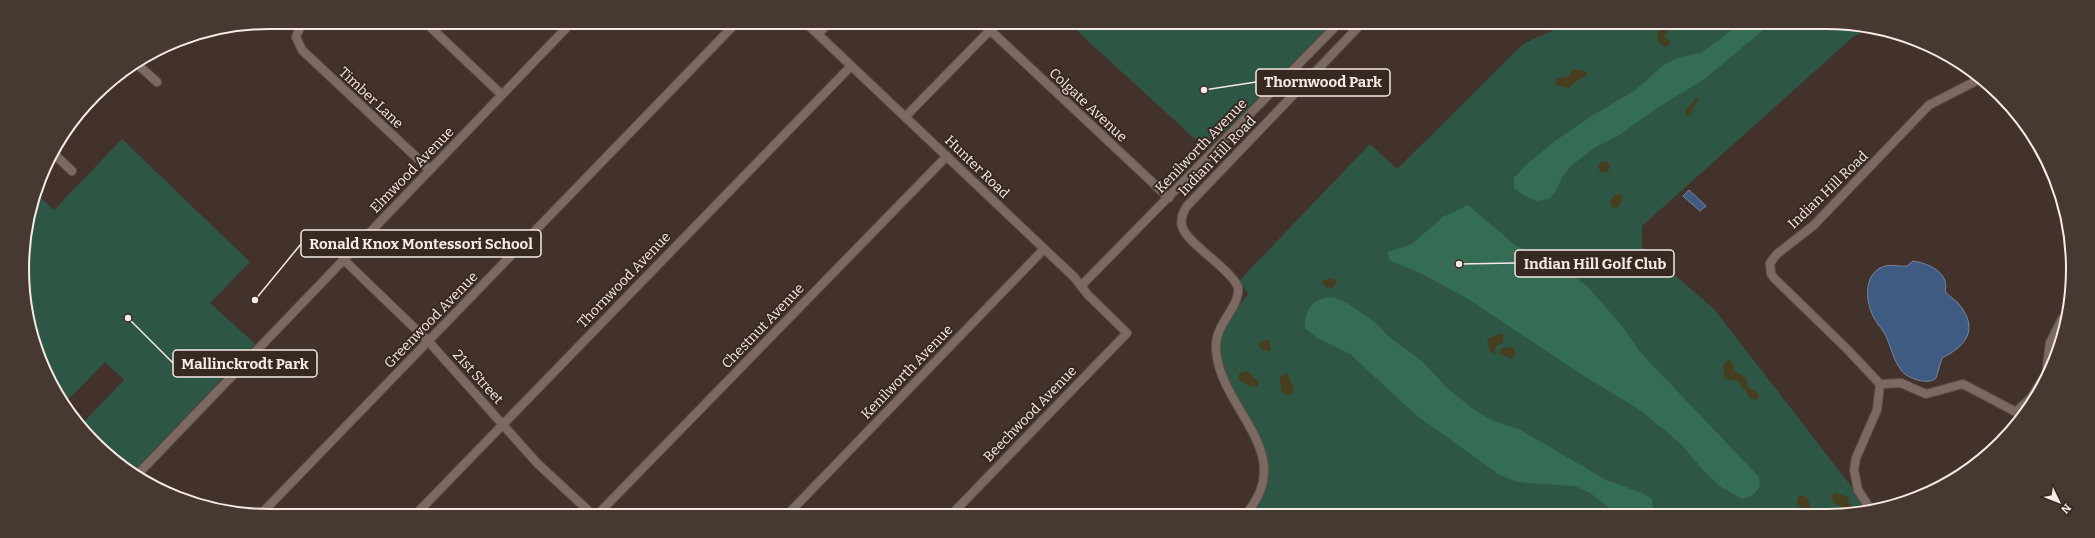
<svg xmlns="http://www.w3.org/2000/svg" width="2095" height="538" font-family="Bitter,serif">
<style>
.green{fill:#2e5644}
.forest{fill:#346d54}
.sand{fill:#463e1e}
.water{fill:#3f5b82;stroke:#7686a0}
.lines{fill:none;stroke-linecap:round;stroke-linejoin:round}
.street-casing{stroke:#5e504b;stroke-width:10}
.street{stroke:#7c6a62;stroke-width:8}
.labels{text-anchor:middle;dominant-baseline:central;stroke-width:4;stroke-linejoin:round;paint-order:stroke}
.street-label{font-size:14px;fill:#f5eae6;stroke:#382822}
.rim{fill:none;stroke:#f5eae6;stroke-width:2}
.leader{fill:none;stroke:#f5eae6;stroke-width:1.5}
.callout-dot{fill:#f5eae6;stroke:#382822;stroke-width:1.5}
.callout{fill:#382822;stroke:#f5eae6;stroke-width:1.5}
.callout-label{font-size:15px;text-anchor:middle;font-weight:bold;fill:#f5eae6}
</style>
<rect width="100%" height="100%" fill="#43322c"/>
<path class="green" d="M1078 23H1327L1326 29 1207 150 1076 30 1080 25Z
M1567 24H1858L1869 28 1853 37 1642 226V247L1714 309 1851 486 1866 511 1858 514H1249C1266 495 1273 472 1265 448 1250 420 1212 372 1221 339 1225 322 1238 308 1248 294L1239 281 1370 144 1397 169 1523 44Z
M122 139 250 262 210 303 255 344 133 472 80 426 124 380 105 362 65 403 30 333 23 253 38 195 54 210Z"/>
<path class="forest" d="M1738 24H1770L1706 78 1654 110 1621 134 1596 147 1573 164 1562 177 1556 191 1549 199 1537 201 1525 196 1514 188V178L1527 164 1555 141 1593 115 1634 91 1665 64 1680 57 1700 53 1722 38Z
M1468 205 1515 245 1557 265 1587 286 1622 326 1641 353 1759 477 1760 487 1752 496 1742 499 1721 487 1705 472 1679 442 1637 408 1579 373 1465 297 1420 273 1389 260 1388 252 1412 244 1443 217Z
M1333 297 1347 303 1377 324 1389 337 1422 361 1450 391 1479 413 1494 421 1521 430 1606 480 1642 493 1652 499 1653 510 1640 514H1618L1590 493 1575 486 1528 483 1514 481 1498 474 1416 415 1350 354 1317 338 1305 328C1305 308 1313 298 1333 297Z"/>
<path class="sand" d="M1663 29 1667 31 1665 37 1670 41 1669 45 1665 47 1660 44 1657 37 1659 31Z
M1573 69 1586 71 1587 76 1578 80 1569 88 1555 85 1557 78 1567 77Z
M1697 97 1699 98 1690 115 1686 116 1685 111Z
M1598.5 167a5.5 5.5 0 1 1 11 0a5.5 5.5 0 1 1-11 0Z
M1620 194 1623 197 1619 207 1612 208 1610 201 1615 195Z
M1330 278 1336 280V285L1332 288 1325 287 1322 281Z
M1498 334H1503V342L1496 346 1495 353 1493 354 1490 351 1487 339Z
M1269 340 1271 350 1268 352 1260 348 1259 344 1262 341Z
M1512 347 1515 352 1512 359 1500 354 1501 348Z
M1729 360 1732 362 1734 370 1746 378 1748 387 1759 394 1757 400 1751 399 1738 381 1725 379 1723 367 1725 362Z
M1247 371 1258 381V386L1251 387 1239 380V373Z
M1286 373 1289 375 1290 381 1294 387 1293 393 1287 396 1281 391 1280 377Z
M1836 493 1848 497 1849 504 1854 508V514H1843L1841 506 1833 503 1831 496Z
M1799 496H1804L1808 498 1810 509 1817 514H1802V509L1797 503Z"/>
<path class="water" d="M1689 190 1706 206 1700 211 1683 196Z
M1913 261C1927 263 1950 272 1945 291 1948 296 1954 299 1958 303 1979 328 1968 345 1942 358L1936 378C1929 386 1906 378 1901 370 1894 361 1891 347 1886 336 1883 330 1878 325 1874 318 1866 303 1863 278 1880 268 1889 263 1897 267 1907 266Z"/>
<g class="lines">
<defs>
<path id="street" d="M305 22 300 28 296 37 302 50 430 170
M425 22 502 95
M806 23 1074 277 1088 295 1127 333 952 514
M990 30 1169 198
M818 34 829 23
M137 64 157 82
M905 117 997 23
M53 153 72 171
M344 260 429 342 537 463 592 514
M1081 286 1339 23
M1880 384 1901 383 1926 394 1963 384 2016 412 2031 398 2046 375 2050 343 2062 319
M137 475 572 22
M1871 510 1858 490 1854 470 1856 458 1877 410 1880 384 1847 349 1775 279 1771 274 1770 263 1777 254 1814 225 1929 105 1978 80
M261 514 736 23
M416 514 851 66
M598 514 947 156
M788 514 1044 249
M1246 514C1299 452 1219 409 1216 349 1214 324 1241 307 1238 287 1229 267 1186 243 1182 226 1180 218 1183 212 1187 206L1362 23"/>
</defs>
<use href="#street" class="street-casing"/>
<use href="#street" class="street"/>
</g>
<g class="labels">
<g class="street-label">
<text transform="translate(371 98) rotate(43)">Timber Lane</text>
<text transform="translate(1088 105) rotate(43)">Colgate Avenue</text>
<text transform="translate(1201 146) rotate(-46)">Kenilworth Avenue</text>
<text transform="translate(1217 156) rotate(-46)">Indian Hill Road</text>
<text transform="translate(977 167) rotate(44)">Hunter Road</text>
<text transform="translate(412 170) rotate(-46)">Elmwood Avenue</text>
<text transform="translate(1828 190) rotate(-44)">Indian Hill Road</text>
<text transform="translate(624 280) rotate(-46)">Thornwood Avenue</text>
<text transform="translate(431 320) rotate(-46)">Greenwood Avenue</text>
<text transform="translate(763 326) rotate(-46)">Chestnut Avenue</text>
<text transform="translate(907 372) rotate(-46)">Kenilworth Avenue</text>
<text transform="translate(478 377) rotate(48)">21st Street</text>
<text transform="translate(1030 414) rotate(-46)">Beechwood Avenue</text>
</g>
</g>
<path d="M0 0H2095V538H0ZM269 29H1826A240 240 0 0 1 2066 269V269A240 240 0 0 1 1826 509H269A240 240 0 0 1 29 269V269A240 240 0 0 1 269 29Z" fill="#473832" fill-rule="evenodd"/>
<path class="rim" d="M269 29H1826A240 240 0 0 1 2066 269V269A240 240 0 0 1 1826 509H269A240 240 0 0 1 29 269V269A240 240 0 0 1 269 29Z"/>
<path class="leader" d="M1204 90L1256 82M255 300L301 244M1459 264L1515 263M128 318L173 363"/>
<g class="callout-dot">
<circle cx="1204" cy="90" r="4"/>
<circle cx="255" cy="300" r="4"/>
<circle cx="1459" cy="264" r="4"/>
<circle cx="128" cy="318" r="4"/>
</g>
<g class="callout">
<rect x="1256" y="69" width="134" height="27" rx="4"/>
<rect x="301" y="230" width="240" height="27" rx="4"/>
<rect x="1515" y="250" width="159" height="27" rx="4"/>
<rect x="173" y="350" width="144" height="27" rx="4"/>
</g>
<g class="callout-label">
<text x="1323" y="87">Thornwood Park</text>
<text x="421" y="249">Ronald Knox Montessori School</text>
<text x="1595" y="269">Indian Hill Golf Club</text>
<text x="245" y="369">Mallinckrodt Park</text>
</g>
<g transform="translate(2059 502) rotate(133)" stroke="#382822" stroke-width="3" paint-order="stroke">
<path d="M0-3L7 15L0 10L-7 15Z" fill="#f5eae6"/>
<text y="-6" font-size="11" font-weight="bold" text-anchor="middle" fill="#f5eae6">N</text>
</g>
</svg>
